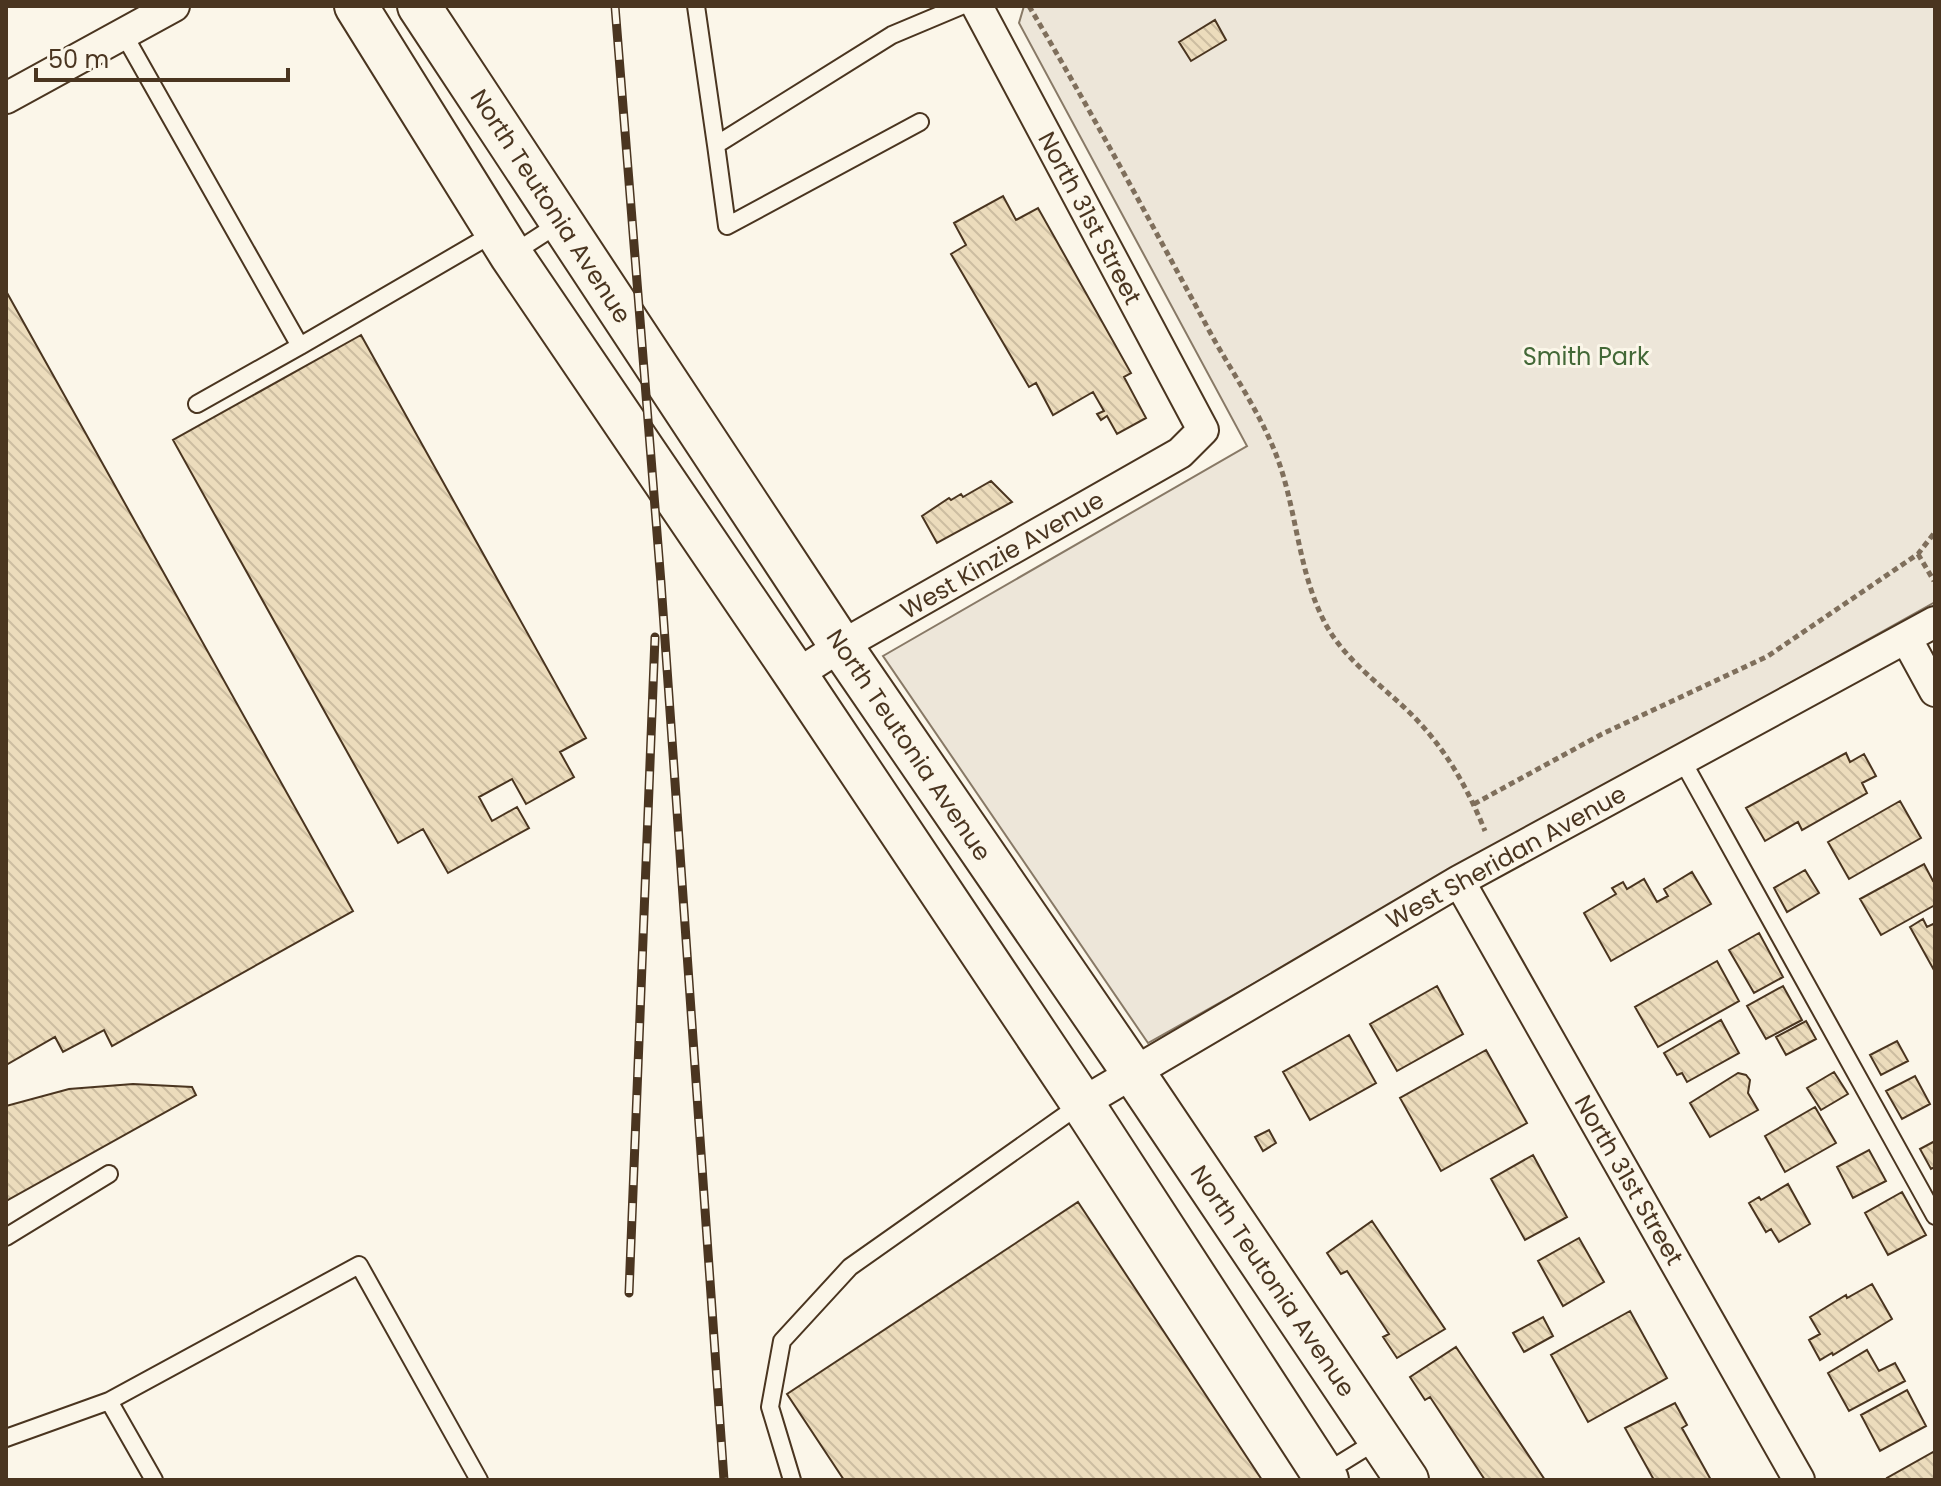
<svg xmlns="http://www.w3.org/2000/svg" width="1941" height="1486" font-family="Poppins,sans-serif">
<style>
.park{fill:#ede6d9;stroke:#887966;stroke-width:2}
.building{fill:url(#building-back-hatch);stroke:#4a3520;stroke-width:2}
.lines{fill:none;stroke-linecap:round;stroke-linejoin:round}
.lane-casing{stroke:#4a3520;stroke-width:20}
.street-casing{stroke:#4a3520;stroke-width:34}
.secondary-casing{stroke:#4a3520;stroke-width:46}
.path{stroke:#7f6f5c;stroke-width:5;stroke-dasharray:6 4;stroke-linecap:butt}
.lane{stroke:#fbf6e9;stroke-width:16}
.street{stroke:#fbf6e9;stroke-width:30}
.secondary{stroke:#fbf6e9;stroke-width:42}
.rail-casing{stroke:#4a3520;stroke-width:9}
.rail{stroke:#fbf6e9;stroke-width:6;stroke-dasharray:18;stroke-linecap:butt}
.labels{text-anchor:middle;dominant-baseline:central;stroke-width:6;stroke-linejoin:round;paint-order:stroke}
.street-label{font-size:24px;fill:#4a3520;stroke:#fbf6e9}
.park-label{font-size:24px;fill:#436837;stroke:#fbf6e9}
</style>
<defs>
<pattern id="building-back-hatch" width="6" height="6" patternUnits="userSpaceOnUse" patternTransform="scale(2)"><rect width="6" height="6" fill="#ecdcbc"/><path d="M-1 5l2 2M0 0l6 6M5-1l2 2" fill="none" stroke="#ccbda1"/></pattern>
</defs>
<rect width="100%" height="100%" fill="#fbf6e9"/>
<path class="park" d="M1024 6H1935V602L1148 1043 883 656 1247 446 1019 23Z"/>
<path class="building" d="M1215 20 1226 40 1191 61 1179 42Z
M1003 196 1016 220 1038 208 1131 373 1124 377 1146 418 1117 434 1107 416 1101 420 1097 414 1104 411 1093 392 1053 415 1036 383 1029 387 951 254 966 245 954 223Z
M6 291 353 911 112 1046 104 1030 63 1052 55 1037 6 1065Z
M361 335 586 738 560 752 574 777 526 804 512 779 479 797 492 821 517 807 529 828 448 873 423 829 398 843 173 440Z
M991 481 1012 502 937 543 922 516 949 498 951 500 961 494 963 497Z
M1846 753 1850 762 1864 754 1876 776 1862 783 1867 793 1802 830 1798 822 1765 841 1746 808Z
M1900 801 1921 838 1849 879 1828 842Z
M1924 864 1933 881 1935 880V905L1881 935 1860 899Z
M1805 870 1819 893 1787 912 1774 888Z
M1692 872 1711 904 1611 961 1584 913 1616 894 1612 888 1623 882 1627 889 1644 879 1657 902 1668 896 1664 889Z
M1923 919 1927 927 1935 923V972L1910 927Z
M1759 933 1783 977 1754 993 1729 950Z
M1717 961 1739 1001 1658 1047 1635 1007Z
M1437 986 1463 1034 1397 1071 1370 1024Z
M1783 986 1802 1020 1766 1039 1747 1006Z
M1721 1020 1739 1053 1687 1082 1682 1073 1677 1075 1664 1053Z
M1806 1021 1816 1039 1786 1055 1776 1037Z
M1349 1035 1376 1083 1310 1120 1283 1072Z
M1897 1041 1908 1061 1881 1075 1870 1055Z
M1486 1050 1527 1123 1441 1171 1400 1098Z
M1834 1072 1848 1094 1821 1110 1807 1088Z
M1738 1073 1746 1075 1750 1080 1748 1093 1758 1110 1710 1137 1690 1103Z
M1915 1076 1930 1104 1902 1119 1886 1091Z
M133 1084 192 1087 196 1095 6 1201V1106L69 1089Z
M1815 1107 1836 1143 1785 1172 1765 1136Z
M1269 1130 1276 1143 1263 1151 1255 1137Z
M1935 1141V1167L1931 1169 1920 1149Z
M1869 1150 1886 1181 1853 1198 1837 1167Z
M1533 1155 1567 1217 1525 1240 1491 1179Z
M1788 1184 1810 1224 1779 1242 1771 1229 1766 1232 1749 1203 1759 1197 1761 1200Z
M1902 1192 1926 1235 1888 1255 1865 1213Z
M1078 1202 1262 1480H844L787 1394Z
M1372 1221 1445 1329 1397 1358 1383 1337 1389 1334 1347 1271 1341 1274 1327 1253Z
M1579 1238 1604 1282 1563 1306 1538 1261Z
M1872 1284 1892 1319 1833 1355 1832 1353 1820 1360 1809 1340 1820 1334 1810 1317 1846 1295 1847 1298Z
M1630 1311 1667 1378 1588 1422 1551 1355Z
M1543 1317 1553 1336 1524 1352 1513 1333Z
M1456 1347 1545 1480H1485L1430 1397 1425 1400 1410 1377Z
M1867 1350 1879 1371 1895 1363 1905 1381 1849 1411 1828 1373Z
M1907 1390 1926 1426 1880 1451 1861 1415Z
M1675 1403 1687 1425 1682 1428 1711 1480H1654L1625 1428Z
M1935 1451V1480H1888L1887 1478Z"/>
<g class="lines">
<defs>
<path id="lane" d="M696 6 716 145
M123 33 300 346 197 404
M920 122 727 226 716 145 892 35 961 6
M512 254 560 223
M300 346 496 232
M1682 760 1935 1216
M6 1237 109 1174
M6 1438 109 1401
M1323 1474 1378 1440
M154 1480 109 1401 359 1265 479 1480
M792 1480 770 1407 782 1341 850 1267 1081 1104"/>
<path id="street" d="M6 98 174 6
M1906 638 1935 691
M796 675 841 646 1180 453 1203 430 977 6
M1459 881 1799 1480
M1082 1103 1459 881 1935 622"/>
<path id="secondary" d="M356 6 511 255 796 675 1082 1103 1327 1480
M419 6 841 646 1133 1072 1407 1480"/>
</defs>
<use href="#lane" class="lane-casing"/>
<use href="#street" class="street-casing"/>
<use href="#secondary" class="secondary-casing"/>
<path class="path" d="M1029 6C1090 109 1146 214 1203 319 1225 362 1254 402 1273 447 1297 503 1296 566 1324 621 1344 661 1385 687 1415 718 1447 751 1468 789 1485 831
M1918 554 1934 581
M1474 804 1602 734 1768 656 1918 554 1935 532"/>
<use href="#lane" class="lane"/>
<use href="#street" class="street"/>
<use href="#secondary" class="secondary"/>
<defs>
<path id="rail" d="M615 6 661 583 724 1480
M629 1293 655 637"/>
</defs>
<use href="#rail" class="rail-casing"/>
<use href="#rail" class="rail"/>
</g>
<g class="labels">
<g class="street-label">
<text transform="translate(551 206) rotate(57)">North Teutonia Avenue</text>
<text transform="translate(1090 218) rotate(62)">North 31st Street</text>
<text transform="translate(1002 555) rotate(-30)">West Kinzie Avenue</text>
<text transform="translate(909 745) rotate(56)">North Teutonia Avenue</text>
<text transform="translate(1506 857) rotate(-29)">West Sheridan Avenue</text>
<text transform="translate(1629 1180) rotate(60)">North 31st Street</text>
<text transform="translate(1273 1281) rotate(56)">North Teutonia Avenue</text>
</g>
<g class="park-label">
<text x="1586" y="356">Smith Park</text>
</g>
</g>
<rect width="1941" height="1486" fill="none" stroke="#4a3520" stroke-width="16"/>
<path d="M36 68v12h252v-12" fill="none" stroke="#4a3520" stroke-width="4"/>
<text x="48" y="68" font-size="24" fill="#4a3520" stroke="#fbf6e9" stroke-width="6" paint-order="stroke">50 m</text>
</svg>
